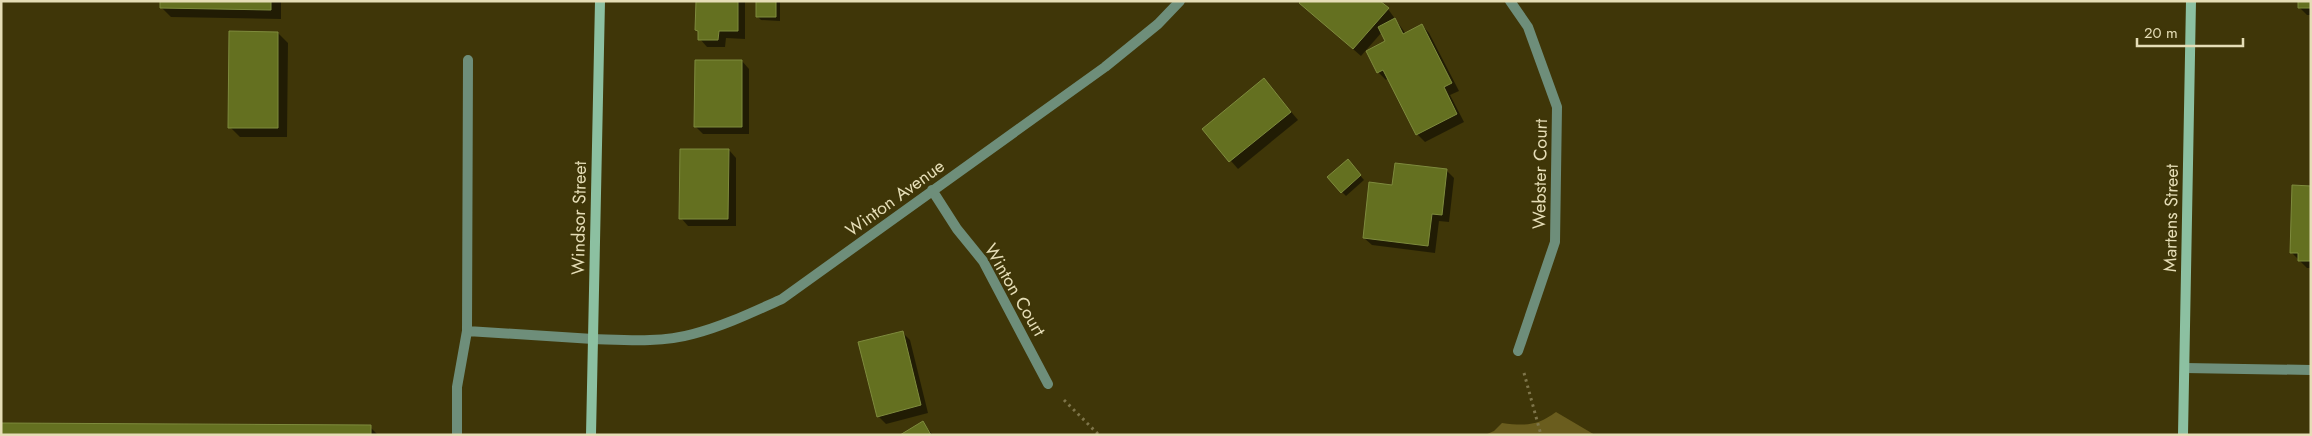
<svg xmlns="http://www.w3.org/2000/svg" width="2312" height="436" font-family="Jost,sans-serif">
<style>
.green{fill:#6a5d1e}
.shadow{fill:#0007}
.building{fill:#647020;stroke:#7e8b3d}
.lines{fill:none;stroke-linecap:round;stroke-linejoin:round}
.path{stroke:#7e754a;stroke-width:3;stroke-dasharray:2.5 4;stroke-linecap:butt}
.lane{stroke:#6e8e7a;stroke-width:10}
.street{stroke:#6e8e7a;stroke-width:10}
.secondary{stroke:#8cc0a1;stroke-width:10}
.labels{text-anchor:middle;dominant-baseline:central;stroke-width:4;stroke-linejoin:round;paint-order:stroke}
.street-label{font-size:18px;fill:#e5ddb6;stroke:#3f3608}
</style>
<rect width="100%" height="100%" fill="#3f3608"/>
<path class="green" d="M1556 412 1595 435H1485L1494 431 1502 423C1525 426 1537 426 1556 412Z"/>
<path class="shadow" d="M161 1H281V19L171 17 161 7Z
M697 1H745V39L726 38 725 47H707L700 39V33L697 30Z
M757 1H780V21L761 20 757 16Z
M2311 1V15H2307L2299 7Z
M1388 9 1406 34 1422 25 1429 33 1459 91 1450 95 1464 122 1425 142 1417 134 1388 78 1386 80 1378 72 1387 42 1382 32 1361 56 1309 11Z
M278 33 288 43 287 137H240L230 127Z
M742 61 749 69V134H703L695 126Z
M1271 88 1298 120 1238 169 1203 129Z
M729 150 736 158V226H688L681 218Z
M1351 165 1364 180 1346 196 1342 192Z
M1446 170 1454 178 1449 222 1439 221 1435 253 1372 245 1364 238 1394 186Z
M2311 187V268H2307L2291 252Z
M903 333 910 340 928 413 886 424 878 416Z
M923 423 933 435H903Z
M370 427 378 435H1Z"/>
<path class="building" d="M160 1H271V10L160 8Z
M696 1H738V31H719L718 40H698V31L695 30Z
M756 1H776V17H756Z
M1301 1H1380L1389 8 1353 49 1299 3Z
M2298 1H2311V8H2298Z
M1395 18 1403 34 1422 24 1452 83 1444 87 1457 114 1416 135 1383 70 1377 73 1366 51 1385 41 1378 27Z
M229 31 278 32V128H228Z
M695 60H742V127H694Z
M1264 78 1291 112 1229 162 1202 129Z
M680 149H729L728 219H679Z
M1348 159 1361 175 1341 193 1327 177Z
M1395 163 1447 169 1442 215 1432 214 1428 246 1363 238 1369 182 1392 185Z
M2292 185 2311 186V261H2298V253H2290Z
M903 331 921 405 877 417 858 342Z
M923 421 931 435H900Z
M1 423 371 425V435H1Z"/>
<g class="lines">
<path class="path" d="M1524 373 1541 435
M1064 400 1099 435"/>
<path class="lane" d="M467 331 593 339
M457 435V387L467 331 468 60"/>
<path class="street" d="M1510 1 1528 27 1557 107 1555 242 1518 351
M932 190 957 229 983 261 1048 384
M593 339C625 340 661 343 693 334 724 326 753 312 782 299L1105 67 1158 24 1180 1
M2185 368 2311 370"/>
<path class="secondary" d="M591 435 600 1
M2183 435 2191 1"/>
</g>
<g class="labels">
<g class="street-label">
<text transform="translate(1540 174) rotate(-89)">Webster Court</text>
<text transform="translate(895 198) rotate(-36)">Winton Avenue</text>
<text transform="translate(579 218) rotate(-89)">Windsor Street</text>
<text transform="translate(2171 218) rotate(-89)">Martens Street</text>
<text transform="translate(1015 290) rotate(60)">Winton Court</text>
</g>
</g>
<rect width="2312" height="436" fill="none" stroke="#e5ddb6" stroke-width="5"/>
<path d="M2137 38v8h106v-8" fill="none" stroke="#e5ddb6" stroke-width="2.5"/>
<text x="2144" y="38" font-size="15" fill="#e5ddb6" stroke="#3f3608" stroke-width="4" paint-order="stroke">20 m</text>
</svg>
